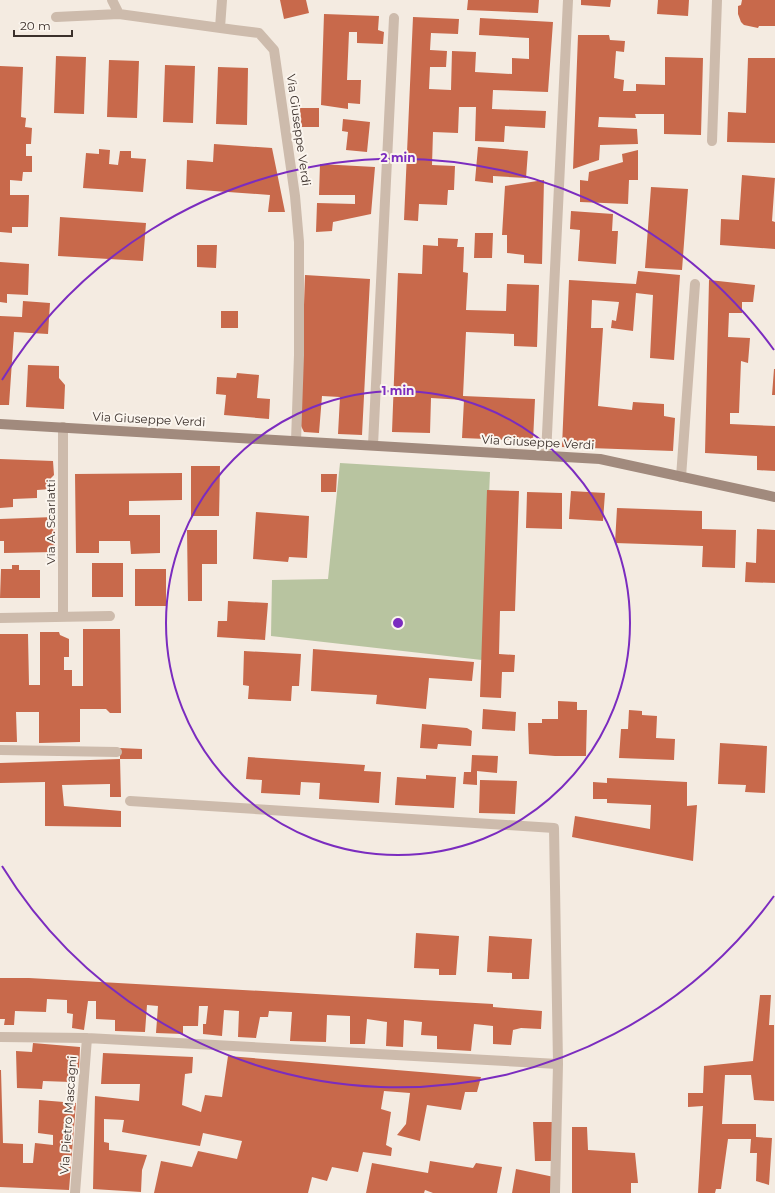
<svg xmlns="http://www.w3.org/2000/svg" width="775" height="1193" font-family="Montserrat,sans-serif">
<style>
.green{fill:#b8c4a0}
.building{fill:#c8694b}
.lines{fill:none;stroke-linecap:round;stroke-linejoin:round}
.lane{stroke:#cdbbac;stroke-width:10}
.street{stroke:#cdbbac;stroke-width:10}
.secondary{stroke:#a18a7d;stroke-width:10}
.ring{fill:none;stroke:#7b2cbf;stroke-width:2}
.labels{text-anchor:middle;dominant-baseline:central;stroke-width:4;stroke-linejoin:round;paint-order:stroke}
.street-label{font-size:12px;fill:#3b302b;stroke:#fbf5ee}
.centre{fill:#7b2cbf;stroke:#fbf5ee;stroke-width:2}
.ring-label{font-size:12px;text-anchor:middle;font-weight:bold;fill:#7b2cbf;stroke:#fbf5ee;stroke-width:4;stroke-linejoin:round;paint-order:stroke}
</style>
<rect width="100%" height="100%" fill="#f4ebe1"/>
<path class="green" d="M340 463 490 472 482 660 271 636 272 580 328 579Z"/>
<path class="building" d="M280 0H306L309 13 284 19Z
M468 0H539L538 13 467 10Z
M581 0H611L610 7 581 5Z
M658 0H689L688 16 657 14Z
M742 0H775V26H759L758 28 744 25 741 22 738 14V6L741 5Z
M324 14 379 16 378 30 384 32 383 44 357 43V32H349L347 80H361L360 104 348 103V109L321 105Z
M413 17 459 19 458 34 431 33 430 50 447 51 446 67H430L429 89 451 90 452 51 476 52 475 72 512 74V58L529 59V38L479 35 480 18 553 22 548 92 493 90 492 109 546 111 545 128 505 126 504 142 475 141 476 107H459L458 133 433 132 432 165 455 166 454 190H448L447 205 419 204 418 221 404 220Z
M578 35H609L610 40 625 41 624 52 616 51 614 78 624 80 623 91H636V84L665 85V57L703 58 701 135 664 134V114H635L636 118 599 117 598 127 637 129 638 144 600 145 599 160 573 169Z
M56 56 86 57 84 114 54 113Z
M748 58H775V143L727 142 728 112 746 113Z
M109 60 139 61 137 118 107 117Z
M165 65 195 66 193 123 163 122Z
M0 66 23 67 21 117 26 118 25 127 32 128 31 144H26V156H32V172H23L22 181 10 180V195H29L28 227H12V233L0 232Z
M218 67 248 68 247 125 216 124Z
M300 108H319V127H301Z
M343 119 370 122 367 152 346 150 348 132 342 131Z
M214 144 272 148 285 212H268L270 195 186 189 187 160 213 162Z
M478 147 528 151 526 178 493 176V183L475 181Z
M99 149 110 150 109 164 118 165 120 151H131V158L146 159 143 192 83 188 86 153 99 154Z
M638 150V180H629L628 204 580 202V180L588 181 589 172 623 162 622 154Z
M320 164 375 167 371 214 333 222 332 231 316 232 317 203 355 204V195H319Z
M742 175 775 178 772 221 775 222V249L720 245 721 219 739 220Z
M544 180 542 264 524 263V255L507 253V235H502L505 186Z
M651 187 688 189 682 270 645 268Z
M571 211 613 214 612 231H618L616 264 578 261 580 230 570 229Z
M60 217 146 223 143 261 58 256Z
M475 233H493L492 258H474Z
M438 238 458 239 457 247H464L463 272 468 273 466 310 506 311 507 284 539 285 537 347 514 346V334L466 332 463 396 535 399 533 441 462 438 464 400 431 398 430 433 392 432 398 273 422 274 423 245 438 246Z
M197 245H217L216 268 197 267Z
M0 262 29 264 28 295 7 294V303L0 302Z
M638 271 680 275 674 360 650 358 653 295 636 293 633 331 611 328 612 320 616 321 619 302 592 300 591 328H603L598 406 632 410 633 402 664 404V416L675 418 673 451 562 447 569 280 636 284Z
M305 275 370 279 362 435 338 434 340 397 322 396 319 433 304 432 300 424Z
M709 280 755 285 753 302H742V313H729L728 337 750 338 748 363 741 361 739 413H730V424L775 426V471L757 470V456L705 453Z
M23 301 50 303 48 334 14 332 9 405H0V316L22 317Z
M221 311H238V328H221Z
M28 365 59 366V378L65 385 64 409 26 407Z
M774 369H775V395H772Z
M237 373 259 375 257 398 270 399 269 419 224 415 226 395 216 394 217 377 236 378Z
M0 459 53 461 54 475 51 478V489L37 490V498L13 499V507L0 508Z
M191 466H220L219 516H191Z
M182 473V500L129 501V515H160V553L131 554 130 541H99V553H76L75 474Z
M321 474H337L336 492H321Z
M487 490 519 491 515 611H500L499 654 515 655 514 672H502L501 698 480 697Z
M571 491 605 493 603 521 569 519Z
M527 492 562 493V529L526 528Z
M617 508 702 511V529L736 530 735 568 702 567 703 546 615 543Z
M256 512 309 516 307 558 289 557 288 562 253 559Z
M54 517 55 552 4 553V541H0V519Z
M757 529 775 530V583L745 582 746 562 756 563Z
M187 530H217V564H202V601H188Z
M92 563H123V597H92Z
M12 565H19V570H40V598H0L1 569H12Z
M135 569H166V606H135Z
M228 601 268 603 265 640 217 637 218 621H227Z
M83 629H120L121 713H110L106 709H80V742L39 743V712H16L17 742H0V634H28L29 685H40V632H59L60 635 69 639V657H64V670H72V686H83Z
M313 649 474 662 472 681 429 678 426 709 376 704 377 695 311 691Z
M244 651 301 654 299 686H292L291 701 248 699 249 686 243 685Z
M558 701 577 702V710H587L586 756H555L529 754 528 723H542V719H558Z
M483 709 516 712 515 731 482 729Z
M629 710 642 711V715L657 716 656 738 675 739 674 760 619 758 621 729H628Z
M422 724 467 728 472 731 471 746 438 744 437 749 420 748Z
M720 743 767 746 765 793 745 792 746 785 718 784Z
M120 748 142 749V759H120Z
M472 755 498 756 497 773 477 771V785L463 784 464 772H471Z
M248 757 365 765 364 771 381 772 379 803 319 799 320 783 301 782 300 795 261 793 262 780 246 779Z
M120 759 121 797H110V784L62 785 64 806 121 811V827L45 826V782L0 783V763Z
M426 775 456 777 454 808 395 805 397 777 426 779Z
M607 778 687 782V806L697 805 693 861 572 837 575 816 650 829 651 805 607 803V799H593V782L607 783Z
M480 780 517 781 515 814 479 813Z
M416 933 459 936 456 975H439V969L414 968Z
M489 936 532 939 529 979H512V973L487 972Z
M0 978H29L493 1004V1007L542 1011 541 1029 521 1028 513 1030 511 1045 493 1044V1026L474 1024 471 1051 437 1049V1036L421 1035 422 1022 404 1020 403 1047 386 1046 387 1022 367 1019 365 1044H350V1016L327 1015 326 1042 290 1041 292 1012 269 1011 268 1017H260L256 1038 238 1037 239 1011 224 1010 222 1036 203 1034V1024H206L208 1006H199L198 1026H183V1034L156 1033 158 1006 147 1005 145 1032 115 1031V1020L96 1019V1001H88L84 1030 72 1028 73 1014 67 1013V1000L47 999 46 1012 15 1011 14 1025H4L5 1019H0Z
M760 995H771L769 1025H774V1101L754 1100 751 1075H725L722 1124H756V1137L772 1138 769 1185 756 1181 757 1153H750L751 1139H728L721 1189H716L715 1193H698L703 1106 688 1107V1093H703L704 1066 753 1061Z
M33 1043 80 1047 79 1070H73L71 1082 43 1081 42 1089 17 1088 16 1051 32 1052Z
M103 1053 193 1057 192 1073 185 1074 182 1105 201 1112 205 1095 222 1097 228 1056 481 1077 477 1092H465L461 1110 427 1105 420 1141 397 1135 406 1124 410 1093 384 1091 381 1109 391 1112 386 1145 392 1148 391 1156 363 1152 358 1172 332 1167 327 1181 312 1177 308 1193H154L161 1161 192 1167 198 1151 237 1159 242 1141 203 1133 200 1146 122 1132 124 1120 104 1119V1142L109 1143V1150L147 1155 142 1170 141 1192 93 1189 95 1096 139 1101 140 1084H101Z
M0 1070H1L3 1143 23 1144V1163H33L35 1143 53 1145V1135L38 1133 39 1100 76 1103 69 1190 0 1187Z
M533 1122H553L555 1161H535Z
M572 1127H587L588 1150 635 1153 638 1183H631V1193H572Z
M430 1161 473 1168 476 1163 502 1167 497 1193H433L425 1190 424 1193H366L372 1163 428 1173Z
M516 1169 554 1177 550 1193H512Z"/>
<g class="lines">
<path class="lane" d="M712 141 717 0
M681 477 695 284"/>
<path class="street" d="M112 0 119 14
M56 17 119 14 235 30 259 33 274 50 295 196 299 242V355L296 441
M220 28 222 0
M63 427V617
M373 445 394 18
M546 455 568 0
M0 618 110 616
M0 750 117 752
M130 801 554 828 558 1064 555 1193
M0 1037 87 1038 558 1064
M75 1193 87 1038"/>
<path class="secondary" d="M0 424 600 459 775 497"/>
</g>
<g class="ring">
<circle cx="398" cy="623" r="232"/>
<path d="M774 896A465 465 0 0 1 2 866M2 380A465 465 0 0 1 774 350"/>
</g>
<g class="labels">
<g class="street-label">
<text transform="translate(299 130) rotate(82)">Via Giuseppe Verdi</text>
<text transform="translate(149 419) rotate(3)">Via Giuseppe Verdi</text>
<text transform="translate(538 442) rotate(3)">Via Giuseppe Verdi</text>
<text transform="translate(50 522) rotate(-90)">Via A. Scarlatti</text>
<text transform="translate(68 1115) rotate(-86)">Via Pietro Mascagni</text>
</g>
</g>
<circle cx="398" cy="623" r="6" class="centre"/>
<g class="ring-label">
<text x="398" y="162">2 min</text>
<text x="398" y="395">1 min</text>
</g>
<path d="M14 30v6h58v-6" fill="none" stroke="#3b302b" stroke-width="2"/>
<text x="20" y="30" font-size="12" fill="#3b302b" stroke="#fbf5ee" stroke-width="3" paint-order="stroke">20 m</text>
</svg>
